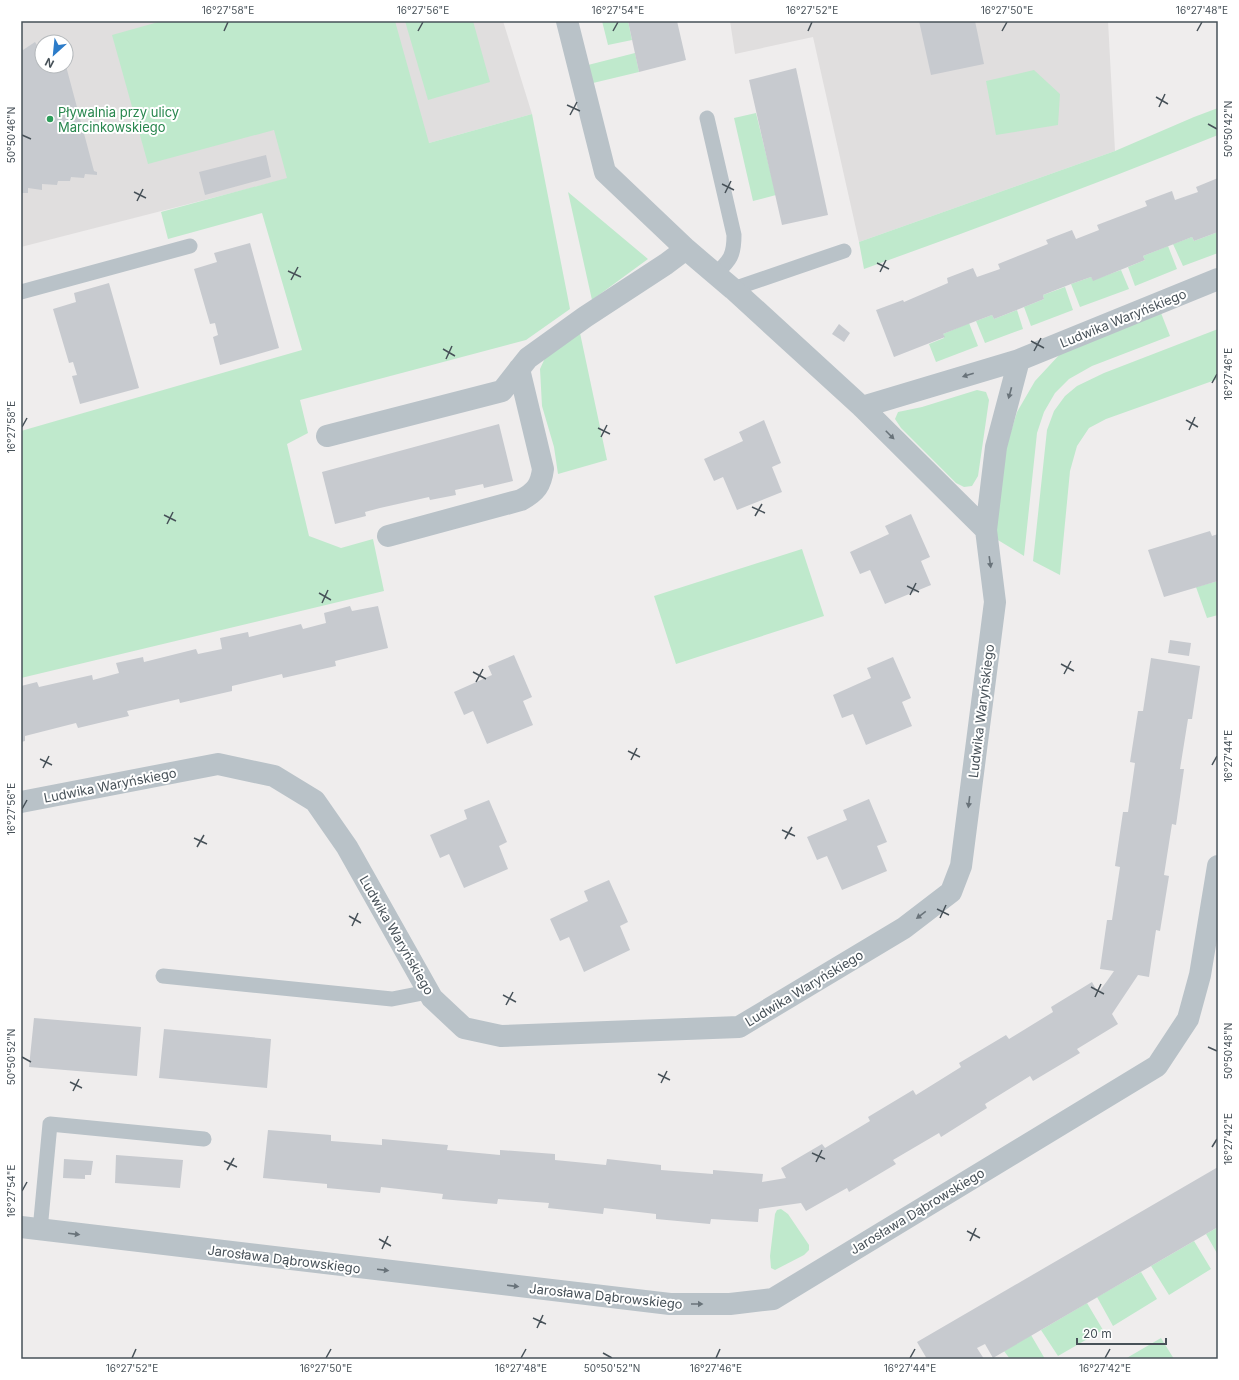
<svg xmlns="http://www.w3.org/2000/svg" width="1239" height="1380" font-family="Inter,sans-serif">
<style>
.education{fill:#e0dede;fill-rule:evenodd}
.green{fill:#bfe9cc}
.building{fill:#c7cacf}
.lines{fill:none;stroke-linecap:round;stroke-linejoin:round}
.lane{stroke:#b9c2c8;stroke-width:15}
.street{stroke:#b9c2c8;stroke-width:22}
.oneway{fill:#69737a}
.ticks{fill:none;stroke:#475158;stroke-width:1.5}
.leisure-dot{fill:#2e9e5b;stroke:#fff;stroke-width:1.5}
.labels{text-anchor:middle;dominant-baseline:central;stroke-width:4;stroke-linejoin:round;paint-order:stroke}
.leisure-label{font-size:13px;fill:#27864d;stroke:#fff;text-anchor:start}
.street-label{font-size:13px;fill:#475158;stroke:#fff}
.neatline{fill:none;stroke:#475158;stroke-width:1.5}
.ticks-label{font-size:10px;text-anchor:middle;fill:#475158}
</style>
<rect width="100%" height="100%" fill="#efeded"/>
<path class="education" d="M21 21H503L532 114 429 143 437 172 286 179 21 247ZM42 42H66V66H42Z
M730 21H1108L1115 151 859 242 813 37 735 54Z"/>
<path class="green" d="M162 21H395L429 143 532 114 570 309 526 340 300 400 308 433 287 444 309 536 341 548 373 539 384 591 21 678V431L302 350 262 213 168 239 161 212 287 178 274 130 148 164 112 35Z
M405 21H473L490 82 428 100Z
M602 21H628L632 40 608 45Z
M635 53 639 72 593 83 588 65Z
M1034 70 1060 94 1058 125 996 135 986 81Z
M1218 108V135C1101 182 983 226 864 269L859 242 1115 151 1194 117Z
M756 113 776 195 753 201 734 118Z
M568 192 648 259 592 300Z
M1218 232V253L1183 266 1173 244 1192 237 1194 241Z
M1168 246 1177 269 1135 286 1128 267 1145 260 1143 256Z
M1121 270 1129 289 1080 307 1071 284 1091 277 1093 280Z
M1065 287 1073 310 1031 326 1024 307 1044 299 1043 295Z
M1017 310 1023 329 985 343 976 321 992 315 994 319Z
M1161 313 1170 336 1092 366 1069 379 1055 393 1044 412 1037 433 1024 556 993 537 1002 460 1017 412 1035 381 1061 353Z
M969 323 978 346 936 362 929 344 944 338 943 334Z
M1218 329V379L1106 419 1089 428 1077 446 1070 471 1060 575 1033 561 1047 430 1054 411 1065 396 1077 386 1104 373Z
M580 333 607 460 558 474 554 447 542 406 540 369 545 358Z
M977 390 986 392 989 400 978 476 972 486 964 487 956 483 901 428 895 419 898 412 922 407Z
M802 549 824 616 676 664 654 596Z
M1218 581V615L1207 618 1196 587Z
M781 1209 788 1214 809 1245V1250L804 1255 775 1270 771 1268 770 1256 775 1214 777 1210Z
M1218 1227V1255L1206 1234Z
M1194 1241 1211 1269 1169 1295 1151 1266Z
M1141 1272 1157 1299 1113 1326 1097 1297Z
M1087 1303 1103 1330 1058 1356 1041 1330Z
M1031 1335 1045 1359H1010L1004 1351Z
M1161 1338 1174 1359H1125Z"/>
<path class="building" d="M628 21H677L686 60 639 72Z
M919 21H975L984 64 931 75Z
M59 35 62 38 59 40V42H42V66H66L94 171 97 172V175L85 174 84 178 71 177 70 181H58L57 185 42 184V190L28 188V193H21V47L23 50 35 42 37 45 48 38 50 41Z
M796 68 828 215 782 225 749 80Z
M266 155 271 177 205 195 199 172Z
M1218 178V232L1194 241 1192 237 1143 256 1145 260 1093 281 1091 277 1071 284 1043 295 1044 299 994 319 992 315 976 321 943 334 945 337 894 357 876 310 903 300 904 302 948 283 947 278 973 268 977 277 1000 269 998 264 1048 244 1046 240 1072 230 1076 239 1099 230 1097 225 1147 206 1145 201 1172 191 1175 200 1198 192 1196 187Z
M250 243 279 348 220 365 213 337 218 335 215 323 210 324 194 269 217 262 214 253Z
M109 283 139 388 80 404 72 376 77 375 73 362 69 363 53 309 76 302 74 293Z
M839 324 850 333 844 342 832 334Z
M764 420 781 463 772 467 782 492 737 510 723 477 714 481 704 459 743 441 739 432Z
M499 424 513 481 484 488 483 484 455 490 456 495 430 500 429 497 380 508 365 512 366 516 335 524 322 472Z
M911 514 930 557 921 561 931 585 885 604 870 570 860 574 850 552 889 534 885 526Z
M1210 531 1212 536 1218 534V581L1164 597 1148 550Z
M350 606 352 611 378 606 388 648 335 661 336 666 283 678 282 674 232 686V691L180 703 179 699 127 711 129 716 103 722 78 728 76 723 25 736V741L21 742V686L37 682 39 687 92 675 93 680 119 673 116 663 143 657 144 662 196 649 198 654 222 649 220 638 248 632 249 637 301 624 303 629 326 623 324 613Z
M1170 640 1191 643 1189 656 1168 653Z
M514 655 532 697 523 701 533 725 487 744 473 711 464 715 454 692 492 675 488 666Z
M893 657 911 698 902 702 912 726 866 745 853 714 842 718 833 695 871 678 867 668Z
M1151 658 1200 666 1192 719H1188L1180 769H1184L1176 825 1172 824 1164 875 1169 876 1160 931 1156 930 1149 977 1138 975 1112 1014 1118 1024 1077 1049 1080 1053 1033 1081 1030 1076 985 1104 987 1108 941 1137 939 1133 893 1160 896 1164 849 1192 847 1188 806 1211 801 1203 759 1209 758 1222 711 1219 710 1224 656 1219V1214L604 1208 603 1214 548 1208 549 1203 498 1199 497 1204 442 1199 443 1194 381 1187 380 1193 327 1188V1184L263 1178 268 1130 331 1135V1141L382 1145V1139L448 1145 447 1150 500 1155V1150L555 1154V1160L606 1165 607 1159 661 1165V1170L713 1174V1170L763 1174 762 1182 786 1178 781 1168 822 1144 825 1148 870 1121 868 1117 913 1090 916 1095 961 1067 959 1063 1006 1035 1009 1039 1053 1012 1051 1007 1092 982 1098 993 1107 981 1114 971 1100 969 1107 920H1112L1120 867 1115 866 1123 812H1128L1135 763 1130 762 1138 711H1143Z
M869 799 887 842 877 846 887 871 842 890 827 856 817 860 807 837 847 820 843 810Z
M489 800 507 842 499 846 508 869 464 888 449 854 440 858 430 835 467 819 464 810Z
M609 880 628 922 620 926 630 950 584 972 569 937 560 941 550 919 588 901 584 891Z
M34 1018 141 1027 137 1076 29 1067Z
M164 1029 271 1039 267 1088 159 1078Z
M116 1155 183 1160 180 1188 115 1183Z
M64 1159 93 1161 91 1175H85V1179L63 1178Z
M1218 1167V1227L993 1358 985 1344 977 1348 984 1359H927L917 1342Z"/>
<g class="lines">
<path class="lane" d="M707 118 734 235C734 256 730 260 716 274
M733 289 844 251
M21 292 190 246
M163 976 392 999 428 992
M40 1230 50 1124 204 1139"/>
<path class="street" d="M567 21 605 172 686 249
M862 407 1019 360
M327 436 502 391 528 358 585 317 666 264 686 249 733 289 862 407 986 530
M388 536 521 500C536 492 541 485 543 469L519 369
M21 802 218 764 274 776 315 801 347 847 432 998 464 1028 501 1036 739 1027 904 928 951 892 961 866 995 602 986 530 996 447 1019 360 1218 279
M21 1227 670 1304H730L773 1299 1157 1066 1188 1019 1200 975 1218 866"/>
</g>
<defs><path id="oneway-solid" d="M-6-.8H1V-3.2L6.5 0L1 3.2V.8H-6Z"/></defs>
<g class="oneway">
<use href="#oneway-solid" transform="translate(968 375) rotate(163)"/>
<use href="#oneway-solid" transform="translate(1010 393) rotate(105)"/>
<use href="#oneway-solid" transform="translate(890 435) rotate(45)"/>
<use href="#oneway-solid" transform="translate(990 562) rotate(82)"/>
<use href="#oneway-solid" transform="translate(969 802) rotate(97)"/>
<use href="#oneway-solid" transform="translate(921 915) rotate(143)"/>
<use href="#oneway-solid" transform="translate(74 1234) rotate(7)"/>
<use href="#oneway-solid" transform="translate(383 1270) rotate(7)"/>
<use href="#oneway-solid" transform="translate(513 1286) rotate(7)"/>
<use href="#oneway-solid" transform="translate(697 1304)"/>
</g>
<path class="ticks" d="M224 31 228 22M418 31 423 22M613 31 618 22M808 31 812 22M1002 31 1007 22M1197 31 1202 22M1156 97 1168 104M567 105 580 111M1159 107 1165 94M570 115 577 102M1208 124 1217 129M22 135 31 139M722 184 734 190M134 192 146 198M725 193 731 181M137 201 143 189M877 263 889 269M288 271 301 277M880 272 886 260M291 280 298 267M1031 341 1044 348M443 349 455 356M1034 351 1041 338M446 359 452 346M1212 383 1217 374M1186 420 1198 427M22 427 27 418M598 428 610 434M1189 430 1195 417M601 437 607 425M752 507 765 513M164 515 176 521M755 516 762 504M167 524 173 512M907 586 919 592M319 593 331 600M910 595 916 583M322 603 328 590M1061 664 1074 671M473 672 486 679M1064 674 1071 661M476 682 483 669M628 751 640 757M40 759 52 765M631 760 637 748M1212 765 1217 756M43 768 49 756M22 809 27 800M782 830 795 836M194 838 207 844M785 839 792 827M197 847 204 835M937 909 949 915M349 916 361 923M940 918 946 905M352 926 358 913M1091 987 1104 994M503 995 516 1002M1095 997 1101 984M506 1005 513 992M1208 1047 1217 1051M22 1057 31 1062M658 1074 670 1080M70 1082 82 1088M661 1083 667 1071M73 1091 79 1079M1212 1147 1217 1139M812 1153 825 1159M224 1161 237 1167M816 1162 822 1150M227 1170 234 1158M22 1191 27 1182M967 1231 980 1238M379 1239 391 1246M970 1241 976 1228M382 1249 388 1236M533 1318 546 1324M537 1328 543 1315M603 1353 612 1358M132 1358 136 1349M326 1358 331 1349M521 1358 526 1349M716 1358 720 1349M910 1358 915 1349M1105 1358 1110 1349"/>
<circle class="leisure-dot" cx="50" cy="119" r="4"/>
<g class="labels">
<g class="leisure-label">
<text x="58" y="112">Pływalnia przy ulicy<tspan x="58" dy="15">Marcinkowskiego</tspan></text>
</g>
<g class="street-label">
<text transform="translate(1123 318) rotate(-22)">Ludwika Waryńskiego</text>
<text transform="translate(981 711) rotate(-83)">Ludwika Waryńskiego</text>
<text transform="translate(110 785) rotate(-11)">Ludwika Waryńskiego</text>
<text transform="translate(397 935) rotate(60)">Ludwika Waryńskiego</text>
<text transform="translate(804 988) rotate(-31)">Ludwika Waryńskiego</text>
<text transform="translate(917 1211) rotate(-31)">Jarosława Dąbrowskiego</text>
<text transform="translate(284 1259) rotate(7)">Jarosława Dąbrowskiego</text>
<text transform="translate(606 1296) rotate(6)">Jarosława Dąbrowskiego</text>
</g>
</g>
<rect width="1239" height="1380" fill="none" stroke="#ffffff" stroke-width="44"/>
<g transform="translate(54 54) rotate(207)"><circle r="19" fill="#ffffff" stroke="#b5b9bc"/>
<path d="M0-3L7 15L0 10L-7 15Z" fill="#2c7cc9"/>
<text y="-6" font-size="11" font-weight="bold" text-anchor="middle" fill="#475158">N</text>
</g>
<path d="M1077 1338v6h89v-6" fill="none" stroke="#475158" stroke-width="2"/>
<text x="1083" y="1338" font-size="12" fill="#475158" stroke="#ffffff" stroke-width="3" paint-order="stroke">20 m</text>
<rect x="22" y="22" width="1195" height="1336" class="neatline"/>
<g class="ticks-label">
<text x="228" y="14">16°27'58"E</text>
<text x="423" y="14">16°27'56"E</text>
<text x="618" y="14">16°27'54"E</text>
<text x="812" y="14">16°27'52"E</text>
<text x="1007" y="14">16°27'50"E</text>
<text x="1202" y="14">16°27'48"E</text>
<text transform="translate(1228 129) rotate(-90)" y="4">50°50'42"N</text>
<text transform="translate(11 135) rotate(-90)" y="4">50°50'46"N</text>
<text transform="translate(1228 374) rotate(-90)" y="4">16°27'46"E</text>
<text transform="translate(11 427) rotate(-90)" y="4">16°27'58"E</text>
<text transform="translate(1228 756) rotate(-90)" y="4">16°27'44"E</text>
<text transform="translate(11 809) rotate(-90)" y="4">16°27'56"E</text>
<text transform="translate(1228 1051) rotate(-90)" y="4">50°50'48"N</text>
<text transform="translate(11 1057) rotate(-90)" y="4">50°50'52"N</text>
<text transform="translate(1228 1139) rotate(-90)" y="4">16°27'42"E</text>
<text transform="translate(11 1191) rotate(-90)" y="4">16°27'54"E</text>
<text x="132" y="1372">16°27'52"E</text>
<text x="326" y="1372">16°27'50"E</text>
<text x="521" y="1372">16°27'48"E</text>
<text x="612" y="1372">50°50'52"N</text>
<text x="716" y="1372">16°27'46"E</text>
<text x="910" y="1372">16°27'44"E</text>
<text x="1105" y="1372">16°27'42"E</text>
</g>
</svg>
